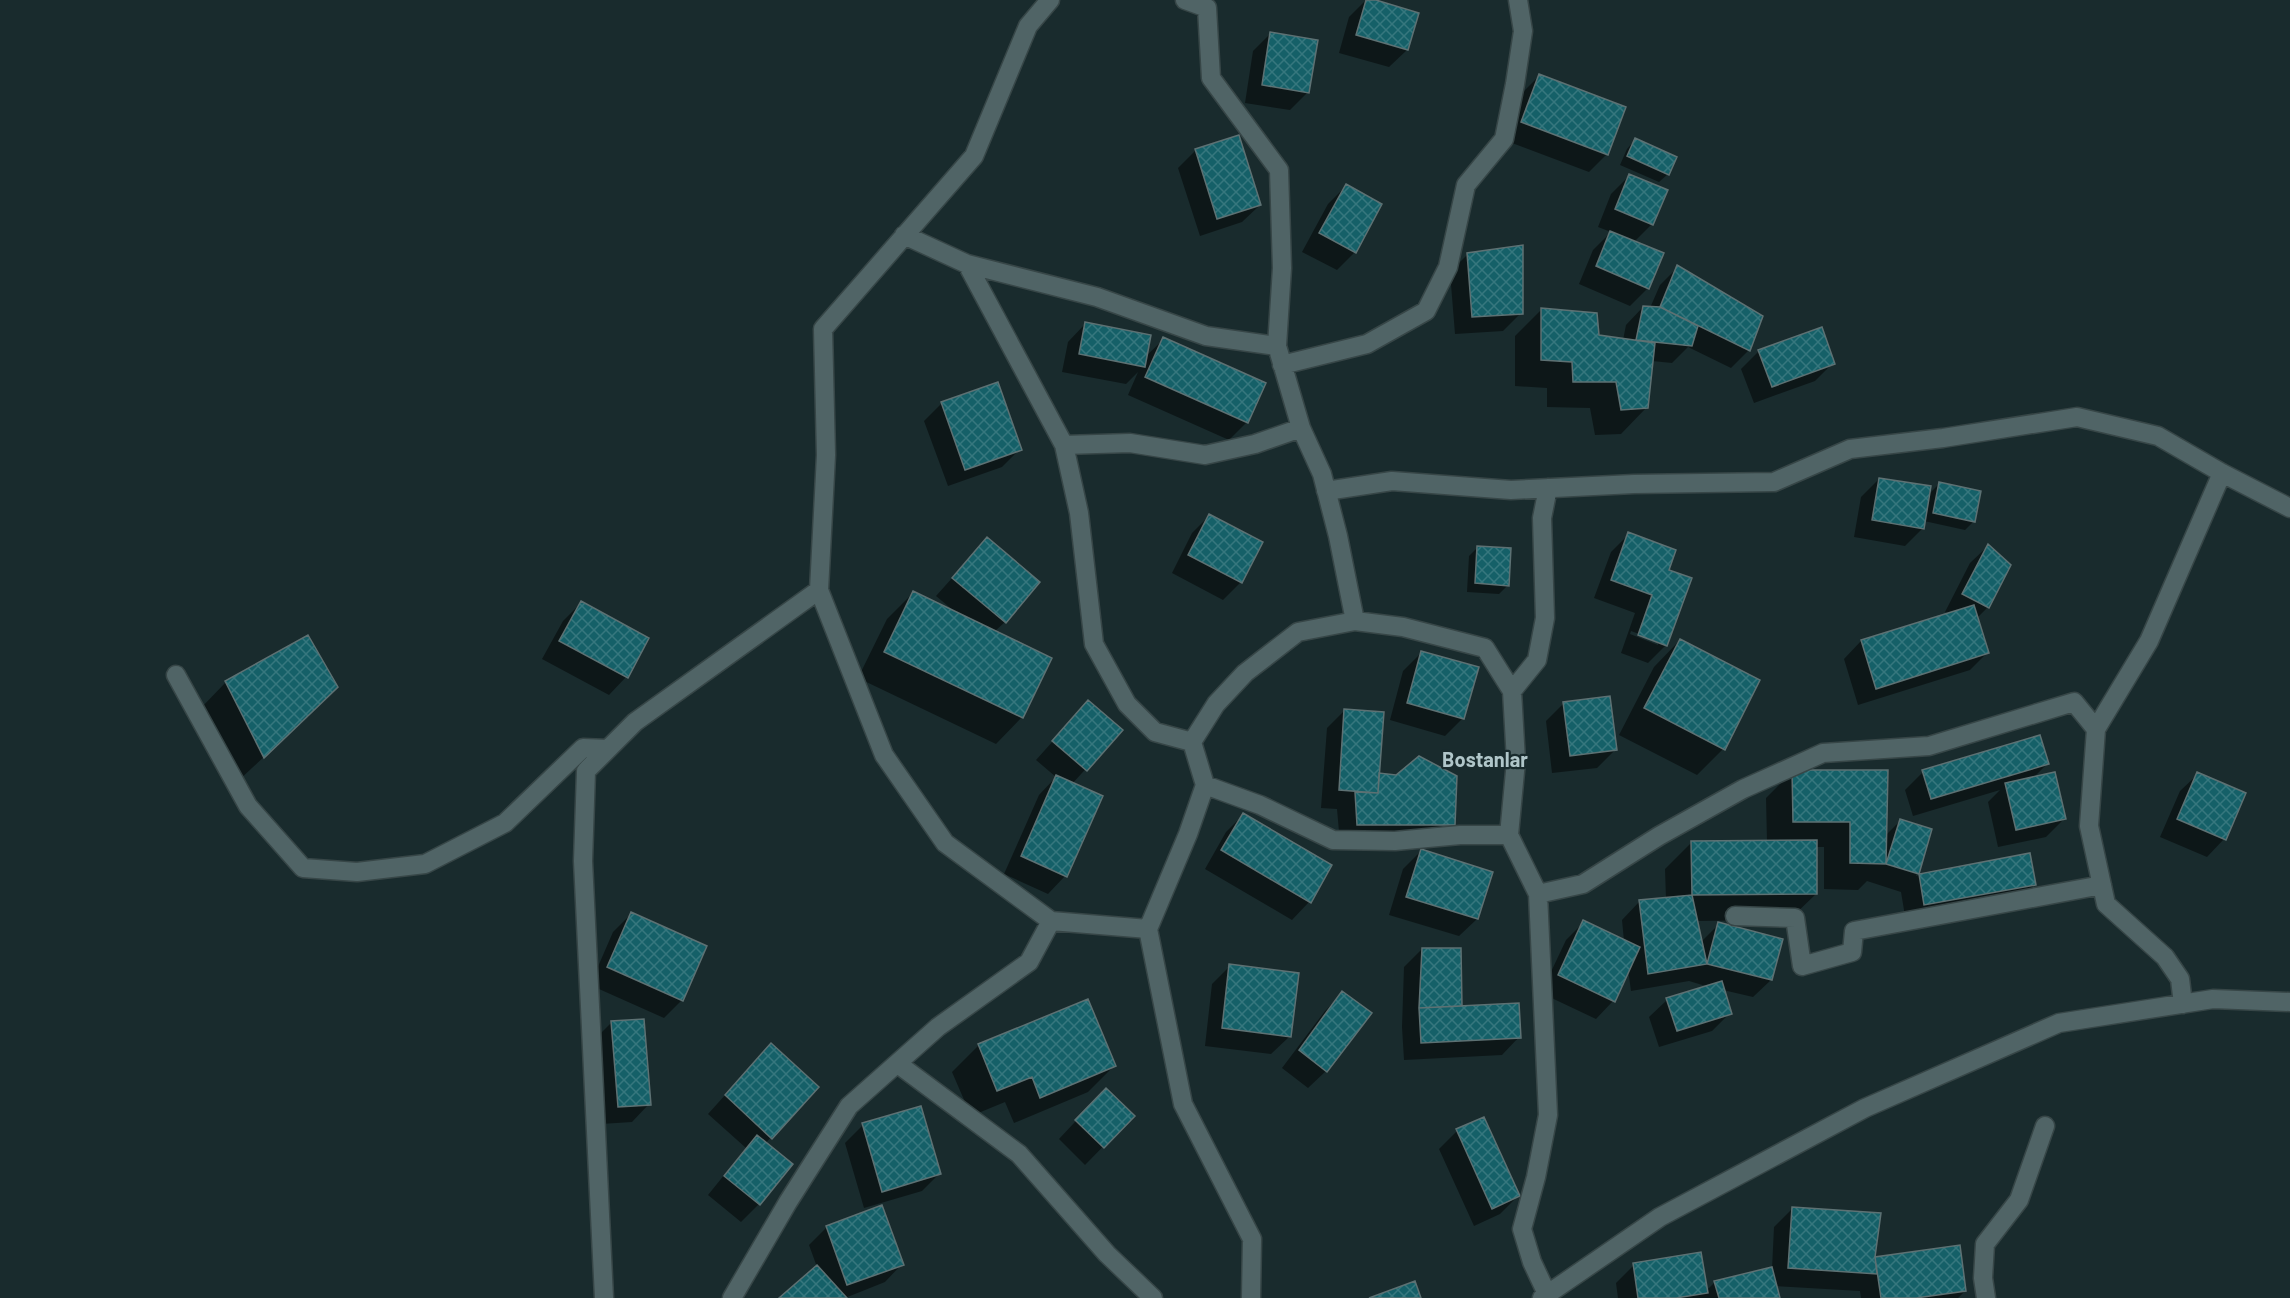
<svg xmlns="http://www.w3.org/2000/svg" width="2290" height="1298" font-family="Barlow,sans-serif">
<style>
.shadow{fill:#0007;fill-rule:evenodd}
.building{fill:url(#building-cross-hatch);stroke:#5d7173;stroke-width:1.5}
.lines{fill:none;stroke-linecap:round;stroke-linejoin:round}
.minor-casing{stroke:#374647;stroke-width:21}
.minor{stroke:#506466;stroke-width:18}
.labels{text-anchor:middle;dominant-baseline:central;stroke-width:4.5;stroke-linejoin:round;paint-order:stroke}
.quarter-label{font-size:20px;font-weight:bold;fill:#b0c6c9;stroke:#192b2d}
</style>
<defs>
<pattern id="building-cross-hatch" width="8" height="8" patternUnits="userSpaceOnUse" patternTransform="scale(1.5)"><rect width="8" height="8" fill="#156068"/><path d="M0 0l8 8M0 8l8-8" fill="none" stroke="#36777e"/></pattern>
</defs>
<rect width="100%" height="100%" fill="#192b2d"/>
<path class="shadow" d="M1366 0H1371L1407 50 1389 67 1339 53 1349 17Z
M1271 33 1307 93 1290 110 1245 103 1253 51Z
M1539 76 1607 154 1589 172 1504 140 1521 94Z
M1635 140 1668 174 1659 182 1620 165 1627 149Z
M1196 150 1260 205 1242 222 1200 236 1178 168Z
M1629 176 1652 224 1634 242 1648 288 1630 306 1579 284 1593 250 1611 232 1598 227 1611 194Z
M1346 186 1355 252 1337 270 1302 252 1328 204Z
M1468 254 1521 313 1503 331 1455 334 1450 272Z
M1678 267 1749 350 1731 368 1688 347 1672 363 1652 361 1647 407 1621 434 1595 435 1590 408 1547 407V388L1515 386V336L1541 310 1598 337 1623 340 1626 325 1643 307 1650 308 1660 285Z
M1085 324 1146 356 1164 339 1247 422 1229 440 1128 395 1138 372 1126 384 1062 372 1068 342Z
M1759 351 1833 363 1815 381 1754 403 1741 369Z
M942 403 1020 449 1002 467 948 486 924 421Z
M1879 479 1928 495 1939 484 1974 521 1965 530 1924 521 1923 528 1905 546 1854 537 1861 497Z
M1210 515 1241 582 1223 600 1172 573 1192 533Z
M1629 534 1667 571 1666 645 1648 663 1621 653 1635 613 1594 598 1611 552ZM1631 631 1658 641V645L1630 634Z
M987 539 1005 622 994 632 1022 717 996 744 858 678 887 619 913 593 954 611 936 596Z
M1988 546V607L1977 618 1988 652 1970 670 1858 705 1844 659 1861 641 1949 614 1945 612 1970 563Z
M1478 547 1508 585 1499 594 1467 592 1469 556Z
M581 603 647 639 626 677 609 695 542 659 563 621Z
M1680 640 1723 749 1697 775 1619 735 1654 667Z
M1421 653 1463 718 1445 736 1390 720 1403 671Z
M226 682 310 714 237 782 200 709Z
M1088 702 1121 730 1072 784 1065 876 1048 894 1004 874 1039 795 1056 777 1036 760Z
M1564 703 1615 750 1597 768 1552 773 1546 721Z
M1345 710 1378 774 1454 825 1436 843H1340L1337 809 1321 808 1327 728Z
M2047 764 2032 779 2064 819 2046 837 1998 847 1988 802 2000 790 1913 816 1905 790 1923 772Z
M1793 771 1885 836 1901 820 1931 830 1916 876 2029 855 2034 885 2017 902 1906 922 1901 892 1867 881 1858 890 1824 889V847H1816V894L1789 920 1696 921 1701 942 1719 924 1771 980 1753 997 1723 990 1730 1013 1712 1031 1659 1047 1649 1017 1667 1000 1709 987 1689 981 1631 991 1628 969 1613 1001 1596 1019 1541 993 1566 940 1584 922 1624 941 1622 920 1639 902 1666 899 1665 869 1692 842H1767L1766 798Z
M2198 774 2224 839 2207 857 2160 837 2180 791Z
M1243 815 1309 902 1292 920 1205 869 1226 832Z
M1421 851 1477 919 1459 936 1389 915 1403 869Z
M631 914 682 1000 664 1018 590 985 613 932Z
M1422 949 1460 1008 1519 1037 1502 1055 1404 1060 1402 1027 1404 967Z
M1230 966 1289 1037 1271 1054 1205 1046 1212 984Z
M1343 993 1326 1071 1308 1088 1282 1068 1325 1011Z
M612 1022 649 1104 632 1122 601 1124 594 1040Z
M979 1045 1114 1066 1088 1092 1014 1123 1005 1102 971 1116 952 1072Z
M754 1063 771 1137 765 1144 790 1164 759 1204 741 1222 708 1195 746 1148 708 1114Z
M1088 1108 1133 1116 1085 1165 1059 1139Z
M1483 1119 1518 1196 1500 1214 1474 1226 1439 1149 1457 1131Z
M863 1125 940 1173 922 1191 864 1208 845 1143Z
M1792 1209 1873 1259 1959 1247 1965 1291 1958 1298H1861L1860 1291 1775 1286 1778 1298H1618L1616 1283 1634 1265 1706 1291 1715 1282 1772 1269 1774 1227Z
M827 1227 902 1264 885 1282 845 1298H782L817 1267 809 1245Z"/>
<path class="building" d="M1366 0H1376L1419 13 1408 50 1356 35Z
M1270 32 1318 40 1309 93 1262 85Z
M1539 74 1626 107 1608 155 1521 122Z
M1239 135 1261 205 1217 219 1195 149Z
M1635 138 1677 157 1669 175 1627 156Z
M1629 174 1668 190 1653 225 1615 209Z
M1346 184 1382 204 1356 253 1319 233Z
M1610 231 1664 253 1649 289 1596 266Z
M1523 245V314L1472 317 1467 253Z
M1677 265 1763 316 1750 351 1660 307Z
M1643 306 1660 307 1698 326 1692 346 1636 340Z
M1541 308 1597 313 1599 335 1655 343 1648 408 1621 410 1616 382H1573L1572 362 1541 360Z
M1085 322 1151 335 1145 367 1079 354Z
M1822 327 1835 364 1772 387 1758 350Z
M1163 337 1266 383 1248 423 1145 377Z
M998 382 1022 450 965 470 941 402Z
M1879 478 1931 486 1924 529 1872 520Z
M1939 482 1981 491 1975 522 1933 513Z
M1209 514 1263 542 1242 583 1188 555Z
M1628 532 1676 550 1669 570 1692 578 1667 646 1638 635 1652 595 1611 580Z
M987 537 1040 582 1006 623 952 578Z
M1988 544 2011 565 1989 608 1962 594Z
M1477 546 1511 548 1509 586 1475 583Z
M913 591 1052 658 1023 718 884 652Z
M581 601 649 638 628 678 559 641Z
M1974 605 1989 653 1876 689 1861 640Z
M308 635 338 687 264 758 225 681Z
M1680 639 1760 680 1725 750 1644 708Z
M1421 651 1479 667 1464 719 1407 703Z
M1610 696 1617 750 1570 756 1563 702Z
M1088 700 1123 730 1087 771 1052 741Z
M1344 709 1384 712 1378 793 1339 790Z
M2040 735 2049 764 1931 799 1922 770Z
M1419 756 1457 776 1455 825H1357L1355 792 1378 793 1379 773 1396 775Z
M1792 770H1888L1886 864 1850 863V822H1793Z
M2055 772 2066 819 2016 830 2005 783Z
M2197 772 2246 793 2226 840 2177 819Z
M1056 775 1103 796 1067 877 1021 856Z
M1243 813 1332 865 1311 903 1221 850Z
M1900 819 1932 829 1919 874 1886 864Z
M1817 840V894L1692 895 1691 841Z
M1421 849 1493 872 1478 919 1406 897Z
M2030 853 2036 885 1924 905 1919 874Z
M1692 895 1707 964 1648 974 1639 900Z
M631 912 707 946 683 1001 607 967Z
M1583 920 1640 947 1615 1002 1558 975Z
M1718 922 1783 939 1772 980 1707 964Z
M1422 948H1461L1462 1006 1419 1008Z
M1229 964 1299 973 1291 1037 1222 1028Z
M1722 981 1732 1014 1677 1031 1666 998Z
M1342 991 1372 1013 1327 1072 1299 1050Z
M1088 999 1116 1066 1040 1098 1032 1077 997 1091 978 1044Z
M1519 1003 1521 1038 1421 1043 1419 1008Z
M644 1019 651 1105 618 1107 611 1021Z
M771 1043 819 1087 772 1139 725 1095Z
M1106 1088 1135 1116 1104 1148 1075 1120Z
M921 1106 941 1174 882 1192 862 1123Z
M1484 1117 1520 1196 1492 1209 1456 1129Z
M757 1135 793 1164 760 1205 724 1176Z
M882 1205 904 1265 847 1285 826 1226Z
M1792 1207 1881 1213 1875 1257 1877 1274 1788 1268Z
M1960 1245 1966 1291 1916 1298H1881L1875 1257Z
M1701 1252 1708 1293 1676 1298H1638L1633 1263Z
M817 1265 847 1298H779Z
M1772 1267 1780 1298H1719L1714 1281Z
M1415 1281 1421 1298H1369Z"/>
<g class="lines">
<defs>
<path id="minor" d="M1050 0 1028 26 974 156 823 329 826 455 819 590 884 755 945 843 1051 921 1148 929
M1185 0 1207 8 1211 78 1279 170 1282 268 1277 346 1301 428 1322 474 1338 536 1355 621 1298 632 1245 673 1216 704 1192 742 1205 785 1188 834 1148 929 1183 1104 1252 1239 1251 1298
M904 235 967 264 1097 297 1206 336 1277 346
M967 264 1064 445 1130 443 1205 455 1255 444 1301 428
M1282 365 1367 344 1426 311 1448 267 1466 185 1504 139 1515 84 1523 31 1518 0
M1064 445 1079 513 1094 644 1127 704 1155 732 1192 742
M1326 491 1392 481 1511 490 1634 484 1774 482 1850 449 1943 438 2077 417 2158 436 2222 473 2290 508
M1355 621 1403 627 1485 648 1512 691 1516 761 1509 835 1538 894 1548 1115 1536 1177 1522 1229 1532 1262 1547 1294
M176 675 248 806 303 868 357 872 425 864 505 823 583 748 608 749
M1512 691 1537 660 1545 618 1542 518 1548 488
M2096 729 2149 641 2222 473
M1205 785 1260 805 1333 840 1395 841 1460 835H1509
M1538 894 1583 884 1659 836 1743 789 1823 753 1929 746 2074 702 2096 729 2089 826 2106 904 2165 957 2180 979 2183 1004
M1735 916 1795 918 1802 966 1852 952 1854 931 2102 885
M898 1064 1019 1154 1107 1254 1153 1298
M604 1298 583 861 586 771 635 722 819 590
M732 1298 788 1202 849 1106 938 1027 1029 962 1051 921
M1542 1298 1660 1217 1865 1108 2059 1023 2213 999 2290 1002
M1986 1298 1983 1278 1985 1244 2019 1200 2045 1126"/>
</defs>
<use href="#minor" class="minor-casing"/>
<use href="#minor" class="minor"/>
</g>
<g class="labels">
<g class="quarter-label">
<text x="1485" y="759">Bostanlar</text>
</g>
</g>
</svg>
